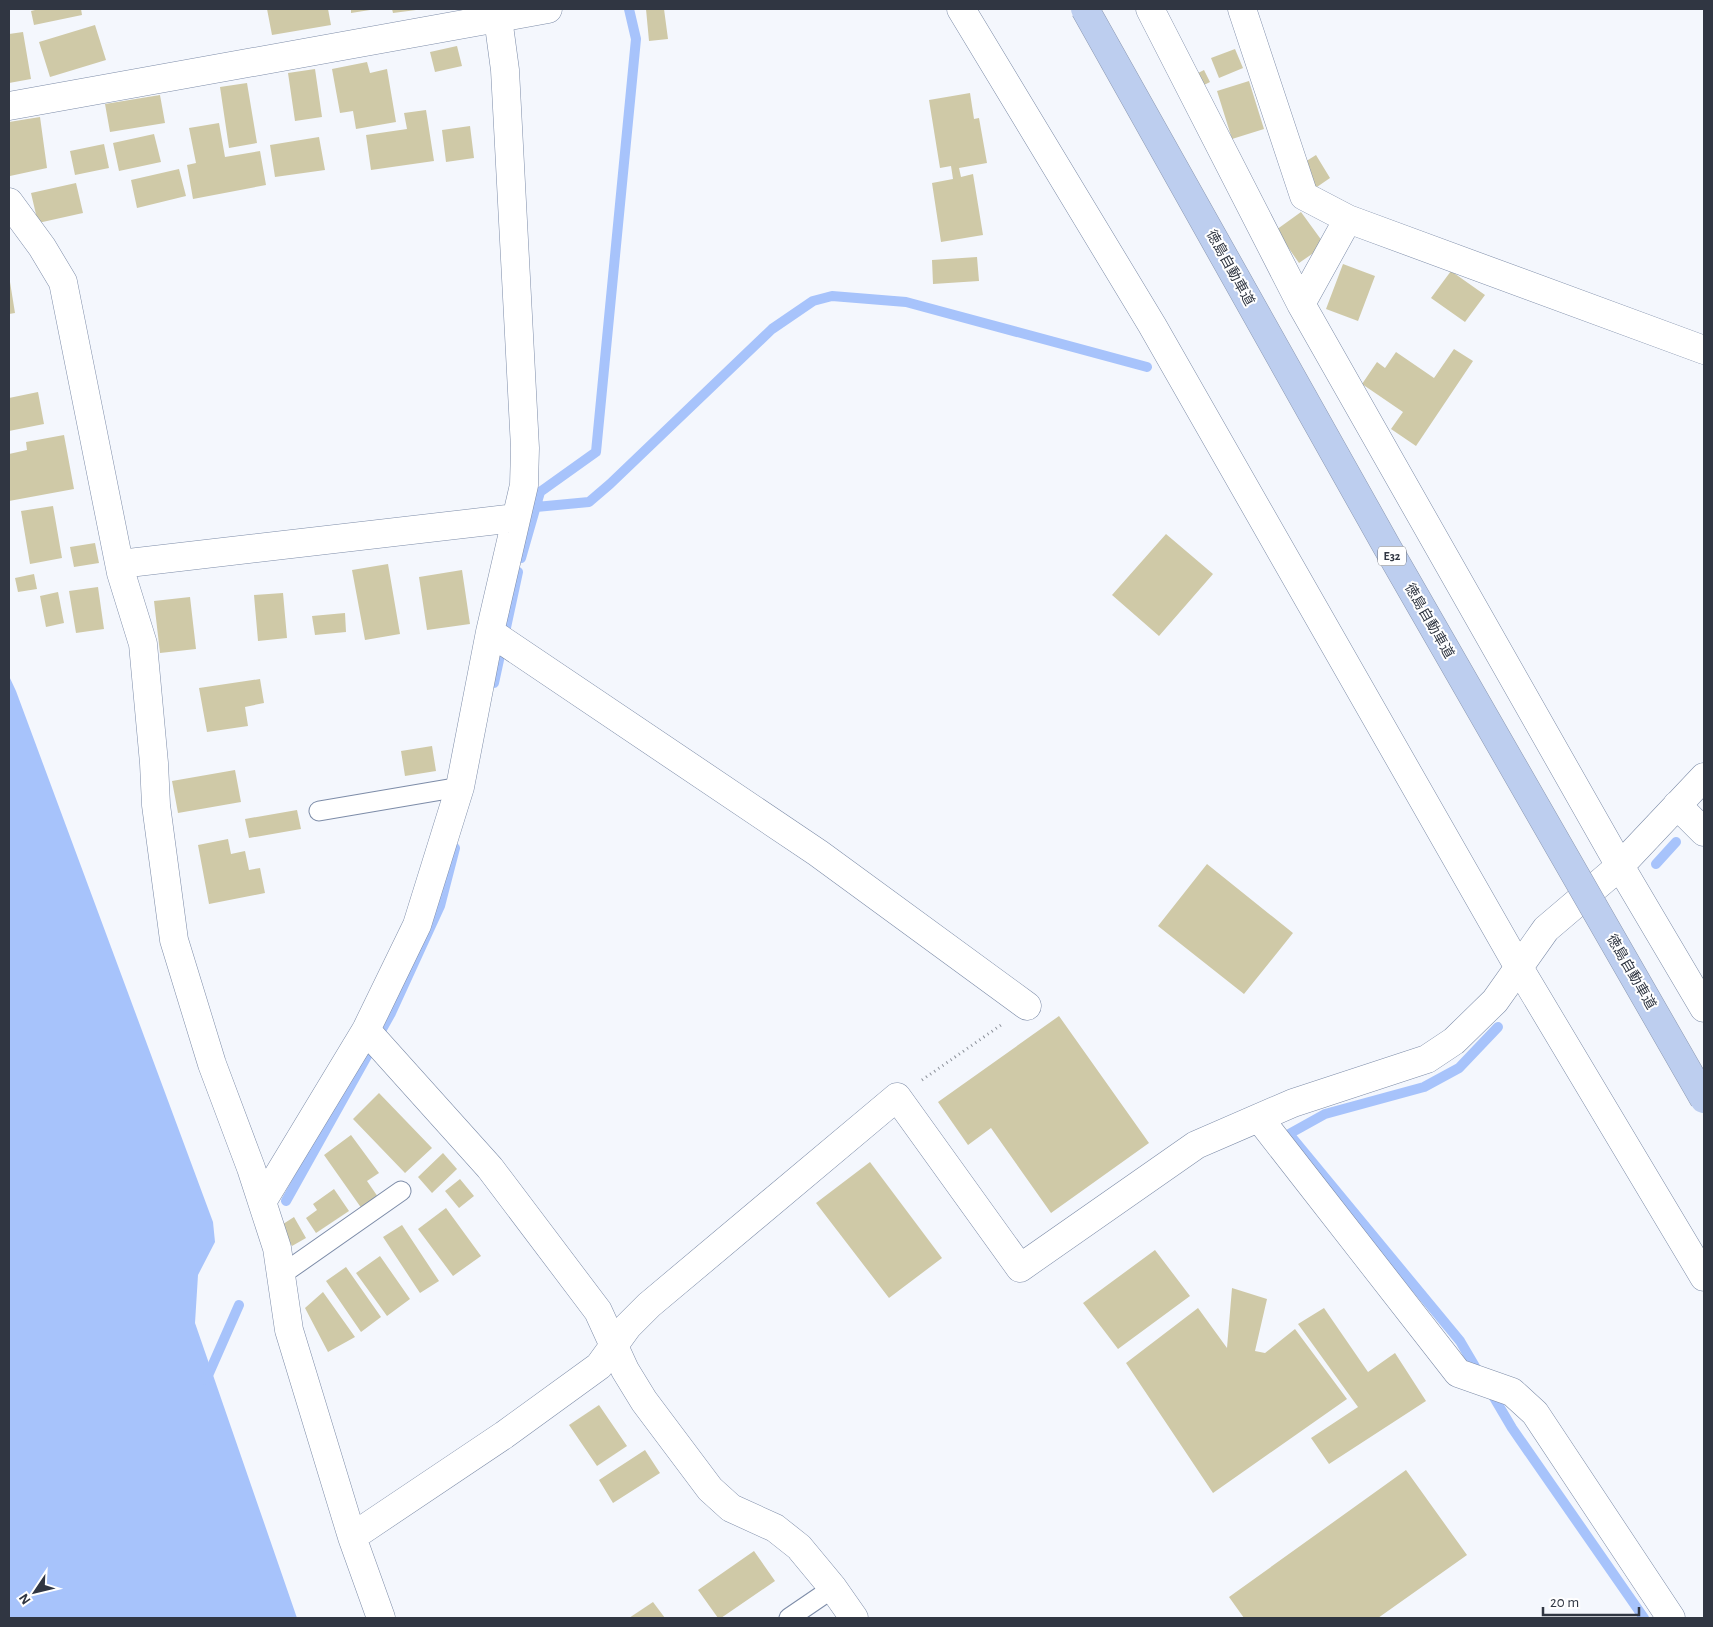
<svg xmlns="http://www.w3.org/2000/svg" width="1713" height="1627" font-family="'Alegreya Sans','Noto Sans JP',sans-serif">
<style>
.water{fill:#a7c3fb}
.lines{fill:none;stroke-linecap:round;stroke-linejoin:round}
.stream{stroke:#a7c3fb;stroke-width:10}
.building{fill:#cfc9a7}
.service-casing{stroke:#7d8ca8;stroke-width:21}
.minor-casing{stroke:#7d8ca8;stroke-width:29}
.tertiary-casing{stroke:#7d8ca8;stroke-width:29}
.path{stroke:#8c919a;stroke-width:3;stroke-dasharray:1 4;stroke-linecap:butt}
.service{stroke:#fff;stroke-width:19}
.minor{stroke:#fff;stroke-width:28}
.tertiary{stroke:#fff;stroke-width:28}
.motorway-bridge-casing{stroke:#8c99b2;stroke-width:29;stroke-linecap:butt}
.motorway-bridge{stroke:#bdceef;stroke-width:28}
.labels{text-anchor:middle;dominant-baseline:central;stroke-width:4;stroke-linejoin:round;paint-order:stroke}
.shield{fill:#fff;stroke:#6e727b;stroke-width:1}
.shield-label{font-size:12px;font-weight:bold;fill:#303642}
.street-label{font-size:14px;fill:#303642;stroke:#fff}
</style>
<rect width="100%" height="100%" fill="#f4f7fd"/>
<path class="water" d="M9 676 16 691 213 1222 215 1242 198 1275 195 1323 297 1618H9Z"/>
<g class="lines">
<path class="stream" d="M536 507 589 502 610 484 772 329 813 301 832 296 906 302 1147 367
M521 558 540 492 596 452 636 39 629 9
M494 683 518 572
M1656 864 1676 842
M286 1201 391 1013 440 906 455 848
M1480 1375 1460 1341 1289 1134 1325 1114 1424 1087 1459 1068 1498 1027
M206 1380 239 1305
M1489 1389 1512 1428 1644 1618"/>
</g>
<path class="building" d="M39 9H81L82 15 34 25 31 11Z
M267 9H328L331 25 272 35Z
M351 9H370V10L351 13Z
M392 9H416V10L393 13Z
M646 9H664L668 39 649 41Z
M95 25 106 60 50 77 39 42Z
M23 32 31 79 9 83V34Z
M457 46 462 66 435 72 430 52Z
M1235 49 1243 68 1219 78 1211 58Z
M367 62 370 73 387 69 396 122 356 129 353 111 340 113 332 69Z
M315 69 322 117 295 121 288 73Z
M1204 70 1210 82 1200 87 1194 75Z
M1249 81 1264 129 1232 139 1217 91Z
M247 83 257 143 229 148 220 87Z
M970 93 974 119 979 118 987 163 959 168 961 177 973 174 983 235 941 242 932 183 953 179 951 166 940 168 929 100Z
M160 95 165 123 110 132 105 104Z
M426 110 434 161 371 170 366 135 407 129 404 113Z
M40 117 47 168 10 176 9 122Z
M219 123 225 157 260 151 266 185 193 199 187 165 196 163 189 128Z
M470 126 474 158 446 162 442 130Z
M154 134 161 162 119 171 113 143Z
M319 137 325 170 275 177 270 145Z
M104 144 109 168 75 175 70 151Z
M1316 155 1330 178 1314 189 1300 165Z
M179 169 186 196 137 208 131 180Z
M76 183 83 213 38 223 31 193Z
M1301 212 1325 245 1299 263 1276 230Z
M977 257 979 281 933 284 932 260Z
M1343 264 1375 276 1358 321 1326 309Z
M1451 271 1485 295 1465 322 1431 298Z
M10 282 15 313 9 314V283Z
M1454 349 1473 361 1416 446 1391 429 1403 412 1362 384 1377 362 1385 368 1396 352 1434 378Z
M38 392 44 424 9 431V398Z
M64 435 74 489 9 501V454L27 450 26 442Z
M53 506 62 558 30 564 21 511Z
M1166 534 1213 574 1159 636 1112 595Z
M95 543 99 563 74 567 70 547Z
M388 564 400 634 365 640 352 570Z
M462 570 470 624 427 630 419 577Z
M34 574 37 589 18 592 15 578Z
M98 587 104 629 76 633 69 591Z
M58 592 64 623 46 627 40 596Z
M283 593 287 638 258 641 254 595Z
M190 597 196 649 160 653 154 601Z
M345 613 346 632 315 635 312 616Z
M260 679 264 703 245 707 248 726 207 732 199 688Z
M432 746 436 771 405 776 401 751Z
M235 770 241 802 178 813 172 781Z
M297 810 301 829 249 838 245 819Z
M228 839 231 854 245 851 249 870 260 868 265 893 209 904 198 845Z
M1207 864 1293 933 1244 994 1158 926Z
M1059 1016 1149 1143 1051 1213 991 1128 968 1145 938 1102Z
M379 1093 432 1148 405 1173 353 1119Z
M351 1135 379 1173 367 1181 378 1197 362 1209 324 1155Z
M443 1153 457 1169 432 1193 418 1177Z
M870 1162 942 1258 889 1298 816 1203Z
M460 1179 474 1196 459 1208 445 1191Z
M334 1189 349 1211 316 1233 306 1218 317 1210 313 1204Z
M446 1208 481 1256 453 1276 418 1229Z
M294 1217 306 1238 292 1246 280 1226Z
M402 1225 439 1281 420 1293 383 1237Z
M1155 1250 1190 1296 1118 1349 1083 1303Z
M380 1256 410 1299 387 1316 356 1273Z
M346 1267 381 1317 361 1332 326 1281Z
M1232 1288 1267 1299 1255 1351 1265 1353 1295 1329 1347 1399 1213 1493 1126 1363 1198 1308 1227 1348Z
M323 1292 355 1337 328 1352 305 1308Z
M1324 1308 1368 1372 1395 1353 1426 1401 1329 1464 1311 1438 1358 1407 1298 1324Z
M599 1405 627 1446 597 1466 569 1425Z
M645 1450 660 1473 613 1503 599 1480Z
M1406 1470 1467 1555 1378 1618H1244L1229 1597Z
M754 1551 775 1581 721 1618H718L698 1590Z
M653 1602 665 1618H629Z"/>
<g class="lines">
<defs>
<path id="service" d="M319 811 460 787
M281 1275 401 1191
M789 1618 833 1588"/>
<path id="minor" d="M1150 9 1301 304 1620 866 1704 1008
M1242 9 1304 196 1348 219 1704 350
M9 106 548 9
M9 202 42 247 63 282 121 573 143 644 154 763 156 805 174 940 212 1064 251 1168 277 1248 289 1330 352 1537 381 1618
M1301 304 1348 219
M120 564 516 518
M490 632 818 853 1027 1006
M1677 805 1704 832
M366 1030 490 1168 598 1311 625 1370 644 1401 710 1489 731 1508 775 1528 799 1547 833 1588 854 1618
M1259 1118 1458 1373 1512 1392 1535 1413 1671 1618
M262 1202 366 1030 417 925 460 787 490 632 524 485 525 448 505 70 498 18
M352 1537 504 1435 599 1366 628 1326 649 1305 897 1097 1020 1268 1196 1145 1293 1103 1427 1059 1454 1041 1495 1001 1546 929 1620 866 1704 777"/>
<path id="tertiary" d="M961 9 1152 325 1518 966 1704 1277"/>
</defs>
<use href="#service" class="service-casing"/>
<use href="#minor" class="minor-casing"/>
<use href="#tertiary" class="tertiary-casing"/>
<path class="path" d="M922 1080 1001 1025"/>
<use href="#service" class="service"/>
<use href="#minor" class="minor"/>
<use href="#tertiary" class="tertiary"/>
<defs>
<path id="motorway-bridge" d="M1085 9 1387 547 1704 1099"/>
</defs>
<use href="#motorway-bridge" class="motorway-bridge-casing"/>
<use href="#motorway-bridge" class="motorway-bridge"/>
</g>
<g class="labels">
<rect class="shield" x="1378" y="546.5" width="28" height="19" rx="4"/>
<g class="shield-label">
<text x="1392" y="556">E32</text>
</g>
<g class="street-label">
<text transform="translate(1230 268) rotate(61)">徳島自動車道</text>
<text transform="translate(1429 621) rotate(60)">徳島自動車道</text>
<text transform="translate(1631 972) rotate(60)">徳島自動車道</text>
</g>
</g>
<rect width="1713" height="1627" fill="none" stroke="#303642" stroke-width="20"/>
<g transform="translate(35 1592) rotate(235)" stroke="#ffffff" stroke-width="4" paint-order="stroke">
<path d="M0-4L9 19L0 12L-9 19Z" fill="#303642"/>
<text y="-8" font-size="14" font-weight="bold" text-anchor="middle" fill="#303642">N</text>
</g>
<path d="M1543 1607v8h96v-8" fill="none" stroke="#303642" stroke-width="2.5"/>
<text x="1550" y="1607" font-size="15" fill="#303642" stroke="#ffffff" stroke-width="4" paint-order="stroke">20 m</text>
</svg>
